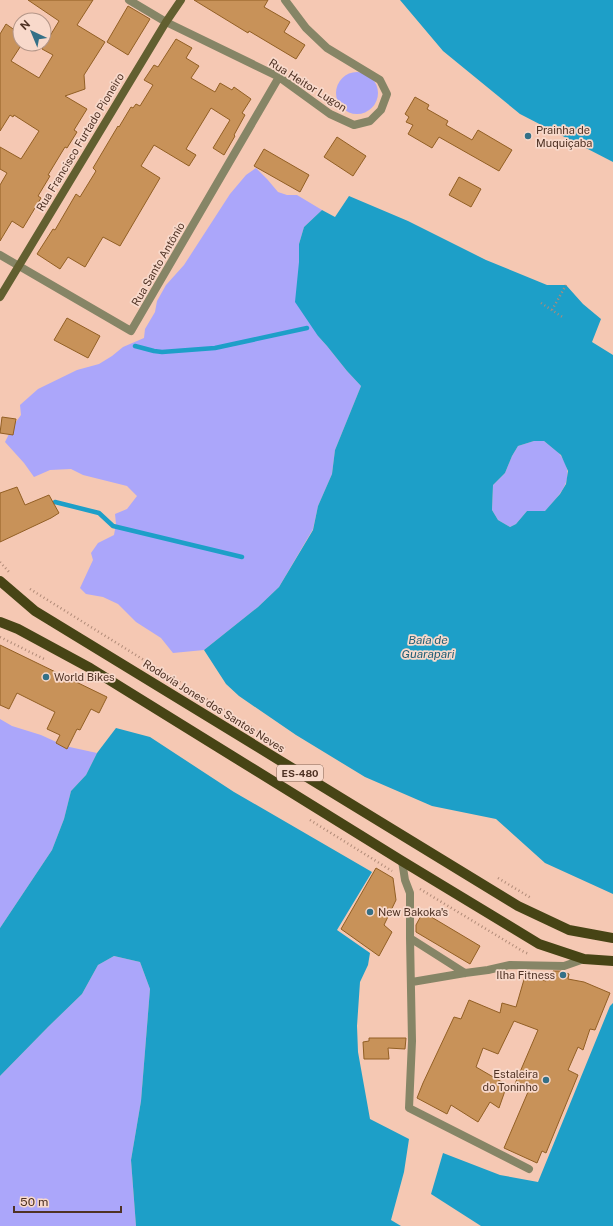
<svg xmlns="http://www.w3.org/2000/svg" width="613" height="1226" font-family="'Public Sans',sans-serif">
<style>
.green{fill:#aba6fa}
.water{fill:#1d9fc8;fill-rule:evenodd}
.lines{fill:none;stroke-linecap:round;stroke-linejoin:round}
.stream{stroke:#1d9fc8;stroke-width:4.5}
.building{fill:#c89259;stroke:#925f24}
.path{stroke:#b08a77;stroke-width:2.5;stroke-dasharray:1 3;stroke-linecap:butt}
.street{stroke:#868566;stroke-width:8}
.secondary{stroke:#625f30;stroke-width:8}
.primary{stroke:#474415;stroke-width:10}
.poi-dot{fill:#347087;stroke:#f8d9cb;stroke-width:1.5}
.labels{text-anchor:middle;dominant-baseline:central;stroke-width:3.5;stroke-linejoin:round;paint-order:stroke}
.shield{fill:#f8d9cb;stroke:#826456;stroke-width:1}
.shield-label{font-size:10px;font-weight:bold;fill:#4f3224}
.street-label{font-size:11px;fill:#4f3224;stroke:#f8d9cb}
.poi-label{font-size:11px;fill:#4f3224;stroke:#f8d9cb;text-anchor:start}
.water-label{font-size:12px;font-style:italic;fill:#225f76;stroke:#f8d9cb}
</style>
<rect width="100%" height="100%" fill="#f5c8b3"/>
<path class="green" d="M336 93a21 21 0 1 1 42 0a21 21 0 1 1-42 0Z
M256 168 267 179 278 192 287 195H297L322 210 304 227 299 244V262L318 336 327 346 347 371 361 386 335 450 332 474 318 506 313 529 279 587 258 607 204 650 173 653 161 638 136 622 118 604 103 597 86 594 80 588 93 560 91 553 98 543 114 535 116 524 115 514 127 509 137 496 127 486 83 475 71 469 50 470 34 477 24 463 5 442 13 426 21 415 20 405 38 389 77 370 99 364 112 356 123 347 144 338 145 329 155 312 157 301 166 285 184 265 230 194 246 175Z
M534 441H544C549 446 557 450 561 456 577 479 560 494 545 511H527L516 524 510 527 498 520 492 510 493 485 505 473 512 456 518 446Z
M0 719 12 726 41 735 65 746 97 753 86 775 71 791 64 819 52 850 0 928Z
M114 956 140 962 150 989 141 1101 131 1160 136 1226H0V1076L48 1027 82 994 98 965Z"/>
<path class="water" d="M400 0H613V162L520 114 443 51Z
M349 196 408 221 486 260 547 285H566L583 304 601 319 592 342 613 355V894L545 863 496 819 432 806 365 777 296 735 239 696 226 684 204 650 258 607 279 587 313 530 318 506 332 474 335 450 361 386 347 371 327 346 318 336 295 302 299 262V244L304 227 322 210 335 217ZM534 441H544L561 455 568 471 566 484 560 494 545 511H527L516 524 510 527 498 520 492 510 493 485 505 473 512 456 518 446Z
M116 728 150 737 234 792 372 872 337 930 370 953 368 965 360 982 357 1026 358 1052 370 1119 409 1139 404 1172 391 1220 401 1226H136L131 1160 141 1101 150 989 140 962 114 956 98 965 82 994 48 1027 0 1076V928L52 850 64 819 71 791 86 775 97 753Z
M613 1003V1226H481L431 1194 443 1153 500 1175 538 1182 610 1006Z"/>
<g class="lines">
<path class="stream" d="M135 346 154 351 162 352 215 348 307 328
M55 502 99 513 113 526 242 557"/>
</g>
<path class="building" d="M28 0H93L77 25 105 42 84 75 85 89 65 96 87 109 74 130 77 132 67 148 65 147 48 175 50 176 38 196 41 198 23 228 12 221 0 241V185L7 173 0 169V147L21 159 39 131 14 115 13 117 10 115 0 131V34L6 24 16 31 14 35 20 39V44H22L11 61 39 78 53 55 42 49 59 21Z
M194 0H268L264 7 290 22 284 32 305 45 296 59 249 31 248 33Z
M128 6 150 19 128 55 107 42Z
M176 39 192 48 186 58 199 66 191 78 215 92 220 83 232 90 234 87 251 99 242 113 245 115 234 135 235 136 224 155 213 148 230 120 211 108 186 149 196 155 189 166 154 145 141 166 160 178 120 246 103 237 85 267 68 257 60 269 37 254 53 229 55 230 76 194 80 197 96 171 93 168 118 126 119 127 131 107 133 108 136 104 140 106 153 85 144 80 154 65 158 67Z
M415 97 429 105 427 109 448 121 446 125 472 140 478 130 512 150 499 171 439 137 432 148 408 134 413 125 406 122 409 117 405 114Z
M337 137 366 156 353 176 324 157Z
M264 149 309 175 300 192 254 166Z
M459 177 481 189 471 207 449 195Z
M67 318 100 336 88 358 54 340Z
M2 417 16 419 13 435 0 433Z
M17 487 25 505 49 495 59 513 51 518 0 542V493Z
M0 645 107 697 99 713 91 709 80 730 77 729 67 749 56 743 60 735 47 729 55 712 17 693 9 709 0 705Z
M376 868 393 878 396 900 384 925 392 932 379 956 341 929Z
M423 912 480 946 470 964 416 932V925Z
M553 971H561L569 974 568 979 584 982 610 993 595 1030 590 1029 583 1050 578 1047 568 1070 578 1075 546 1153 542 1151 537 1163 504 1148 528 1092 514 1086 538 1030 514 1021 498 1054 483 1048 476 1067 507 1085 499 1108 490 1102 478 1122 451 1105 447 1114 417 1098 423 1083 454 1017 461 1019 469 1000 500 1013 502 1003 516 1007 525 976 546 981 547 974 552 975Z
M369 1038H406L405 1049 388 1048 389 1059H364L363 1042 369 1041Z"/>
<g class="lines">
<path class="path" d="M541 303 564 318
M552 310 566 285
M0 562 9 572
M30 589 285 748
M0 637 44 659
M310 820 392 871
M498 878 531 898
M420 889 524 952 529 954"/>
<path class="street" d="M129 0 166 22 279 77 330 114 354 125 370 121 381 110 387 94 380 80 327 48 306 28 285 0
M0 255 131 331 279 77
M402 861 405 880 410 893V938L465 973
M410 938 412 1041 409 1108 529 1169
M412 982 465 973 488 970 510 965 564 966 584 959"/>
<path class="secondary" d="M0 297 166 22 181 0"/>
<path class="primary" d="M0 581 35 611 518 906 569 930 613 938
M0 622 18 629 90 668 402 861 539 944 584 959 613 961"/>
</g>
<g class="poi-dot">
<circle cx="528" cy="136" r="4"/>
<circle cx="46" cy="677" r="4"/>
<circle cx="370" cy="912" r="4"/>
<circle cx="563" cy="975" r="4"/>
<circle cx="546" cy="1080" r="4"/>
</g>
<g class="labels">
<rect class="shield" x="277" y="765" width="46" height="16" rx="3"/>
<g class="shield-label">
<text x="300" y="773">ES-480</text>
</g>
<g class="street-label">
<text transform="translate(308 85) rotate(32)">Rua Heitor Lugon</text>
<text transform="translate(80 142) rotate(-59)">Rua Francisco Furtado Pioneiro</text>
<text transform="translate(158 264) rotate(-60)">Rua Santo Antônio</text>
<text transform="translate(214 706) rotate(32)">Rodovia Jones dos Santos Neves</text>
</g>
<g class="poi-label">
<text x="536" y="130">Prainha de<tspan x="536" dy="13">Muquiçaba</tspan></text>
<text x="54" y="677">World Bikes</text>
<text x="378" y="912">New Bakoka's</text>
<text x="555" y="975" text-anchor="end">Ilha Fitness</text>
<text x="538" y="1074" text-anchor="end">Estaleira<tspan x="538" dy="13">do Toninho</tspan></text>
</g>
<g class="water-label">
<text x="428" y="640">Baía de<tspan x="428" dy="14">Guarapari</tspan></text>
</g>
</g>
<g transform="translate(32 32) rotate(316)"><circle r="19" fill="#f8d9cb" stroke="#b49688"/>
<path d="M0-3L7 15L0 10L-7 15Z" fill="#347087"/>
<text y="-6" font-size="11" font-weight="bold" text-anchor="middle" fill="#4f3224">N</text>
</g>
<path d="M14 1206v6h107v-6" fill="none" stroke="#4f3224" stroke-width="2"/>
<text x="20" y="1206" font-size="12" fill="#4f3224" stroke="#f8d9cb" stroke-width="3" paint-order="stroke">50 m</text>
</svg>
